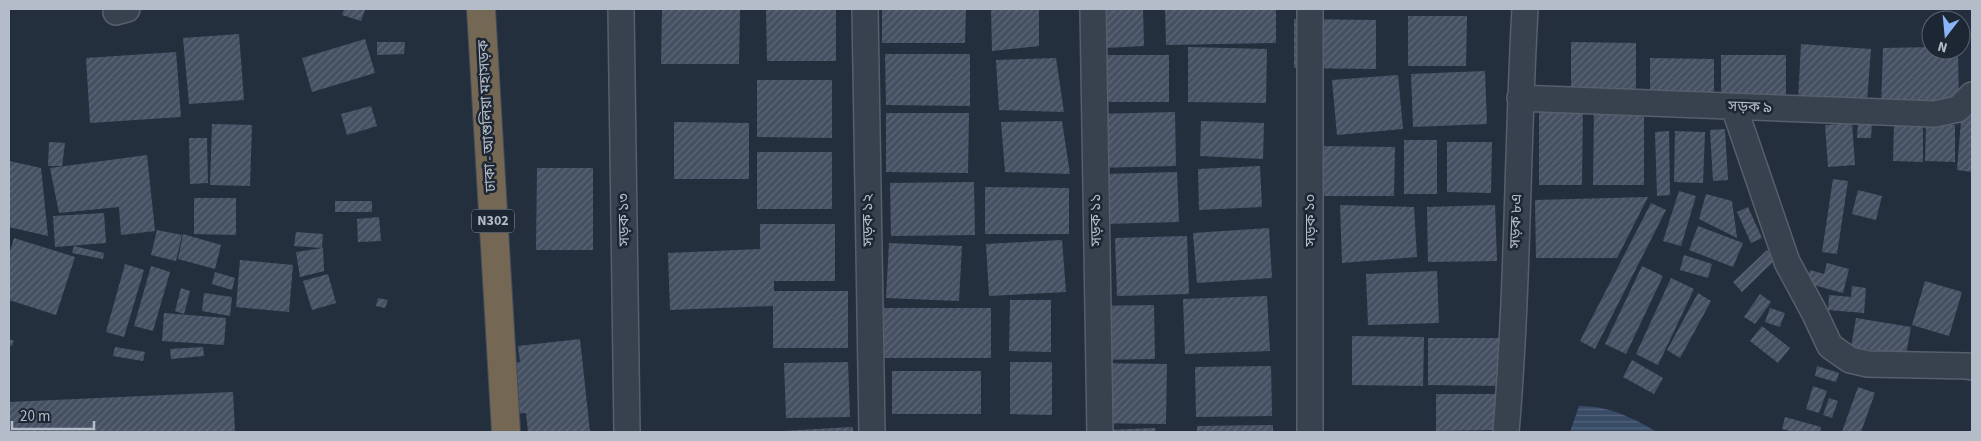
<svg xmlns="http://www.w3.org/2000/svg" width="1981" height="441" font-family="'Source Sans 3','Noto Sans Bengali',sans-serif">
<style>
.water{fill:url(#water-rules)}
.building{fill:url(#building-hatch)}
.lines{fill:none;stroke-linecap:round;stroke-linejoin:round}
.street-casing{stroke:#565f6c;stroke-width:28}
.highway-casing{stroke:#434c59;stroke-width:30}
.street{stroke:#38414e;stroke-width:25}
.highway{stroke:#746855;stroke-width:28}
.labels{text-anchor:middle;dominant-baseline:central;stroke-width:5;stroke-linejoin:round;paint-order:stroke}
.shield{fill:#1d2633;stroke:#878f9c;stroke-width:1}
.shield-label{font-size:14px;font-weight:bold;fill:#b4bcc9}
.street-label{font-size:15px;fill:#b4bcc9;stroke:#1d2633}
</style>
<defs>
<pattern id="water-rules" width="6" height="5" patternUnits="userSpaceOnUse" patternTransform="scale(1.25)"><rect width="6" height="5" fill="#394c67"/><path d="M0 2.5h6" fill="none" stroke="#53647b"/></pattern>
<pattern id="building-hatch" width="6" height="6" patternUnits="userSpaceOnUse" patternTransform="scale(1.25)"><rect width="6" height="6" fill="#455162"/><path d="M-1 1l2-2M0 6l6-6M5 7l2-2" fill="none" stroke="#5d6877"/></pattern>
</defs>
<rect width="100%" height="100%" fill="#242f3e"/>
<path class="water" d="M1579 406C1609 406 1631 417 1657 432H1570Z"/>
<path class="building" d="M344 9 365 10 361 21 342 15Z
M882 9H966L965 43H882Z
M991 9H1039V46L992 51Z
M1103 9H1143L1144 46 1104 48Z
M1165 9H1276V43L1166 45Z
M662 10H740L739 64H661Z
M766 10H836V61H767Z
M1408 16H1467L1466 66H1408Z
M1294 19 1376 20V69L1294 68Z
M239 34 244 100 189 104 183 38Z
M365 39 375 73 312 92 302 58Z
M377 42H405L404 54 377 55Z
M1571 42 1636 43V98H1571Z
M1801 44 1871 49 1867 101H1798Z
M1188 47 1267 49 1266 103 1188 102Z
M1931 47V50H1958L1959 105H1881L1883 48Z
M176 52 181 117 90 123 86 58Z
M885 54H970V106L886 105Z
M1087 55H1169V102H1087Z
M1721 55H1786V100H1721Z
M1056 58 1064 112 999 110 996 60Z
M1650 58 1714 59V102H1650Z
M1485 71 1487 124 1413 127 1411 74Z
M1398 75 1403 129 1337 135 1332 80Z
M757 80H832V138L757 137Z
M1539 101 1583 102 1582 185H1539Z
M1594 105 1644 106V185H1593Z
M371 106 377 126 347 135 341 114Z
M1962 109H1972V172L1957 170Z
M1175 112 1176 166 1095 168 1093 114Z
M886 113H969L968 173 886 172Z
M1062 121 1070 174 1005 172 1001 122Z
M1201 121 1264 123 1263 159 1200 156Z
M674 122 749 123V179H674Z
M1858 122 1872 123 1871 138H1857Z
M1852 123 1855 165 1828 167 1825 125Z
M212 124 252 125 250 186 210 185Z
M1894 124 1923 125V162L1893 161Z
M1926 124 1955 125V162L1925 161Z
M1725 129 1728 180 1713 181 1710 130Z
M1669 131 1670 195 1657 196 1655 132Z
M1675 131 1705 132 1703 183 1674 182Z
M189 138H207L208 183 190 184Z
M1404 140H1437V194H1404Z
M49 142 65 143 62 166H48Z
M1447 142H1492L1491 193 1447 192Z
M1319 146 1395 147 1394 196H1319Z
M757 152H832V209H757Z
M147 155 155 231 121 235 119 207 59 213 50 168Z
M9 161 41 168 48 236 9 227Z
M1260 166 1262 207 1199 210 1198 169Z
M537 168H593V250H536Z
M1177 172 1179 222 1105 224 1104 174Z
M1833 179 1848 181 1837 254 1822 252Z
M974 182 975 235 891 236 890 183Z
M985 187 1069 188V234H985Z
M1858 190 1882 196 1876 220 1852 214Z
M1679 191 1696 196 1681 246 1663 241Z
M1706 194 1732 201 1737 238 1699 219Z
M1648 197 1617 258H1536L1535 200Z
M194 198H236V235L194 234Z
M335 201H372V212H335Z
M1651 203 1666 210 1595 349 1580 341Z
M1340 205 1414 207 1417 257 1342 263Z
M1495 205 1497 261 1428 262 1427 207Z
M1748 207 1762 238 1751 243 1737 212Z
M104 213 106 243 55 247 53 216Z
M379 217 381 241 358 242 357 219Z
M760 224H835V281H774V291H848V348H773V306L670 310 668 253 760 249Z
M1698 226 1743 243 1733 267 1689 250Z
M1269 228 1272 278 1197 283 1193 233Z
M157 230 182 235 176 261 151 255Z
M296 232 323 234 322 248 294 246Z
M183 234 221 245 215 269 178 259Z
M1187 236 1189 294 1117 296 1115 238Z
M14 238 75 257 56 315 9 300V255Z
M1062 240 1066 292 989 296 986 244Z
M889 243 962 246 959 301 886 298Z
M74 246 104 253 103 259 72 253Z
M323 248 324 271 300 277 296 252Z
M1767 250 1776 259 1742 292 1733 282Z
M1684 255 1712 264 1708 278 1680 270Z
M240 260 293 265 289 312 236 307Z
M1827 263 1849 269 1843 293 1806 283 1810 270 1824 274Z
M125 264 144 270 124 337 106 332Z
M151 266 170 272 153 331 134 326Z
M1642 266 1663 276 1626 354 1605 344Z
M1437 271 1439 323 1368 325 1366 274Z
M215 272 235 278 232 290 212 284Z
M328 274 336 303 312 310 303 281Z
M1671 278 1694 289 1658 365 1636 354Z
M1925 281 1962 292 1949 336 1912 325Z
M1852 286 1866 288 1864 313 1828 310 1829 295 1851 297Z
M181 288 190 291 184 314 175 311Z
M204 293 232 297 230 316 202 311Z
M1698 293 1711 301 1680 358 1667 350Z
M1760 294 1771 302 1755 324 1744 317Z
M1267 296 1270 351 1185 354 1183 299Z
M378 298 388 300 385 308 376 306Z
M1010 300H1051V352L1009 351Z
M1154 305 1155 359 1088 360 1086 306Z
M883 308H991V358H883Z
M1770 308 1785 313 1780 327 1765 322Z
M164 313 226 318 224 345 162 341Z
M1856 318 1911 327 1906 355 1851 347Z
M1762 326 1790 348 1778 363 1750 341Z
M1352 336 1424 337 1423 386 1352 385Z
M1428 338H1504V386L1428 385Z
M9 339 14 341 12 346 9 345Z
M580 339 590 432H528L526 413 514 414 508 363 520 362 518 346Z
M115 347 145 352 143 361 113 356Z
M203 347 204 356 171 359 170 349Z
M1632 360 1663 378 1654 394 1623 377Z
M848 362 850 417 786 418 784 363Z
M1010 362H1052V415L1010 414Z
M1087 363 1167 364 1166 424 1086 423Z
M1271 366 1272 416 1196 417 1195 367Z
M1817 366 1839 373 1836 382 1815 376Z
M892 371H981V414H892Z
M1813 386 1827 391 1819 413 1806 409Z
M1858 387 1875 393 1861 432H1842Z
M233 392 235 432H9V402Z
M1436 394H1496V430L1436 431Z
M1829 398 1838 401 1832 418 1823 415Z
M1785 417 1821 427 1820 432H1794L1782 429Z
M1273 425V432H1197V426Z
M853 427V432H782V431Z
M1155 428 1156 432H1087V431Z"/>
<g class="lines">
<defs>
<path id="street" d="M621 9 627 432
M865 9 872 432
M1093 9 1100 432
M1310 9V432
M116 12 127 9
M1520 98 1935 114 1958 109 1972 95
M1734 107 1787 262 1814 312 1830 346 1850 360 1868 364 1967 366 1972 367
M1506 432C1518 291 1517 150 1525 9"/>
<path id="highway" d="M481 9 506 432"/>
</defs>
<use href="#street" class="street-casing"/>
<use href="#highway" class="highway-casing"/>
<use href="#street" class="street"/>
<use href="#highway" class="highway"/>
</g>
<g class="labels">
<rect class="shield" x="472" y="209.5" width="42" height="23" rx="4"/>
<g class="shield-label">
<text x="493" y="221">N302</text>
</g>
<g class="street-label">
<text transform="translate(1750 107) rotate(2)">সড়ক ৯</text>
<text transform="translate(487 116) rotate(-93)">ঢাকা - আশুলিয়া মহাসড়ক</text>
<text transform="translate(624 220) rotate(-91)">সড়ক ১৩</text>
<text transform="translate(868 220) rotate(-91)">সড়ক ১২</text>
<text transform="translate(1096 220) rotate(-91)">সড়ক ১১</text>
<text transform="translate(1310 220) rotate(-90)">সড়ক ১০</text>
<text transform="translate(1516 221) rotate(-88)">সড়ক ৮এ</text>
</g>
</g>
<rect width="1981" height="441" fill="none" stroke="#b4bcc9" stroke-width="20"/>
<g transform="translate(1946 35) rotate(196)"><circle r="24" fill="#1d2633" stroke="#59626f"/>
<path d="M0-4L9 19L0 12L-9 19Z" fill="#8ab4f8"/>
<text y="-8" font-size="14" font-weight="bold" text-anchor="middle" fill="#b4bcc9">N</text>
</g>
<path d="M12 421v8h82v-8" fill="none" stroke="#b4bcc9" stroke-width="2.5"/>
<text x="20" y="421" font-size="15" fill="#b4bcc9" stroke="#1d2633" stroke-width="4" paint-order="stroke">20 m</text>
</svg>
